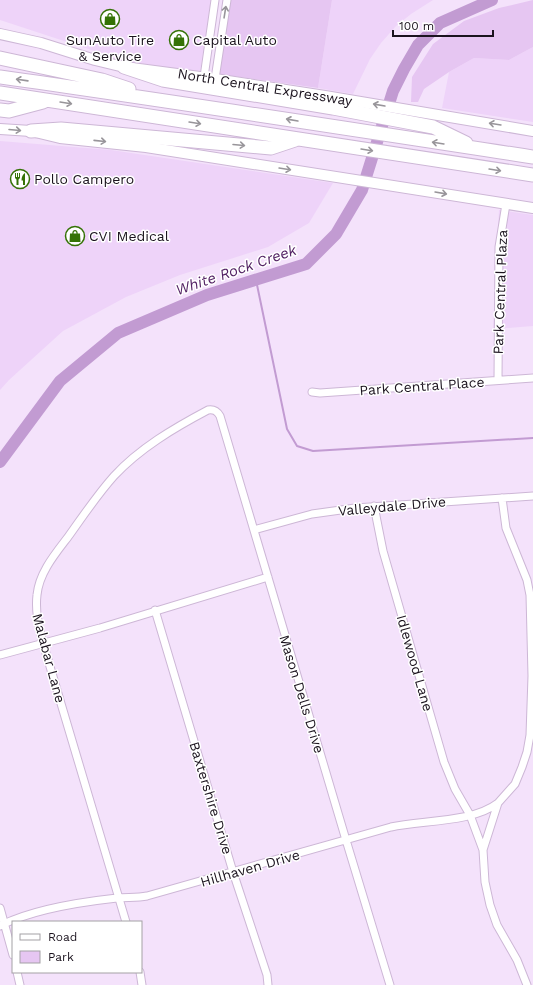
<svg xmlns="http://www.w3.org/2000/svg" width="533" height="985" font-family="'Work Sans',sans-serif">
<style>
.built{fill:#eed3f9}
.green{fill:#e6c6f2}
.lines{fill:none;stroke-linecap:round;stroke-linejoin:round}
.stream{stroke:#c29bd2;stroke-width:2}
.river{stroke:#c29bd2;stroke-width:12}
.minor-casing{stroke:#cdb7d6;stroke-width:9}
.secondary-casing{stroke:#cdb7d6;stroke-width:12}
.motorway-casing{stroke:#cdb7d6;stroke-width:15}
.minor{stroke:#fff;stroke-width:7}
.secondary{stroke:#fff;stroke-width:10}
.motorway{stroke:#fff;stroke-width:13}
.oneway{stroke:#98959a}
.labels{text-anchor:middle;dominant-baseline:central;stroke-width:3;stroke-linejoin:round;paint-order:stroke}
.poi-label{font-size:14px;fill:#1b131e;stroke:#fff;text-anchor:start}
.street-label{font-size:14px;fill:#1b131e;stroke:#fff}
.water-label{font-size:15px;font-style:italic;fill:#532264;stroke:#fff}
</style>
<rect width="100%" height="100%" fill="#f4e2fb"/>
<path class="built" d="M0 0H211L200 72 125 61 0 20Z
M332 0H433L411 14 396 26 381 43 370 59 353 94 318 88Z
M533 47V122L442 108 449 72 474 58 509 60Z
M0 141 111 150 333 183 309 223 268 247 180 275 126 297 63 331 9 380 0 390Z
M499 210 533 215V326L493 329Z"/>
<path class="green" d="M231 0H332L318 88 219 74Z
M533 0V47L509 60 474 58 449 72 424 89 418 102H411L412 77 433 44 464 21 499 8Z"/>
<g class="lines">
<path class="stream" d="M256 280 287 429 297 446 313 451 533 438"/>
<path class="river" d="M0 462 60 381 118 333 207 295 306 264 336 234 362 190 393 91 404 69 418 45 440 23 492 0"/>
<defs>
<path id="minor" d="M204 77 215 0
M215 79 227 0
M498 380 499 247 506 204
M312 392 320 393 533 378
M374 506 383 551 444 762 455 789 470 815 483 850 485 882 490 905 497 925 517 960 527 985
M254 530 312 514 355 508 533 496
M155 610 233 872 267 975 268 985
M0 655 100 628 268 577
M483 850 498 803 515 784 522 767 527 752 530 735 532 676 530 595 527 580 506 528 502 498
M0 908 13 955
M126 922 43 643C39 627 35 612 37 595 39 573 55 554 68 537 83 516 97 495 114 476 140 448 174 428 208 410 214 409 217 411 220 416L346 840 390 985
M0 926C32 909 81 902 117 898 127 897 137 898 147 896L391 827C422 820 472 823 498 803
M17 972 20 985
M140 972 142 985"/>
<path id="secondary" d="M0 34 41 43 95 60 124 67 215 79 325 96 533 131
M0 129 31 131 60 138 146 147 533 208"/>
<path id="motorway" d="M0 58 102 80 129 89
M124 67 163 80 333 108 433 127 466 143
M0 77C178 102 355 130 533 157
M0 93 533 175
M0 110 9 111 43 102
M31 131 61 129 271 148 295 140"/>
</defs>
<use href="#minor" class="minor-casing"/>
<use href="#secondary" class="secondary-casing"/>
<use href="#motorway" class="motorway-casing"/>
<use href="#minor" class="minor"/>
<use href="#secondary" class="secondary"/>
<use href="#motorway" class="motorway"/>
</g>
<defs><path id="oneway-shaft" d="M-6 0H5M1.5-3L5.5 0L1.5 3" fill="none" stroke-width="1.6" stroke-linecap="round" stroke-linejoin="round"/></defs>
<g class="oneway">
<use href="#oneway-shaft" transform="translate(225 12) rotate(-81)"/>
<use href="#oneway-shaft" transform="translate(22 80) rotate(-172)"/>
<use href="#oneway-shaft" transform="translate(66 103) rotate(9)"/>
<use href="#oneway-shaft" transform="translate(379 105) rotate(-170)"/>
<use href="#oneway-shaft" transform="translate(292 120) rotate(-170)"/>
<use href="#oneway-shaft" transform="translate(195 123) rotate(9)"/>
<use href="#oneway-shaft" transform="translate(495 124) rotate(-171)"/>
<use href="#oneway-shaft" transform="translate(15 130) rotate(5)"/>
<use href="#oneway-shaft" transform="translate(100 141) rotate(6)"/>
<use href="#oneway-shaft" transform="translate(438 143) rotate(-171)"/>
<use href="#oneway-shaft" transform="translate(239 145) rotate(5)"/>
<use href="#oneway-shaft" transform="translate(367 150) rotate(9)"/>
<use href="#oneway-shaft" transform="translate(285 169) rotate(9)"/>
<use href="#oneway-shaft" transform="translate(495 170) rotate(9)"/>
<use href="#oneway-shaft" transform="translate(441 193) rotate(10)"/>
</g>
<defs>
<symbol id="shop-ring" viewBox="-11 -11 22 22"><circle r="9.5" fill="#fff" stroke="#357206" stroke-width="1.5"/><path d="M-5-2.5h2.3a2.7 3.5 0 0 1 5.4 0H5L5.5 6h-11ZM-1.5-2.5h3a1.5 2.3 0 0 0-3 0Z" fill="#357206"/></symbol>
<symbol id="restaurant-ring" viewBox="-11 -11 22 22"><circle r="9.5" fill="#fff" stroke="#357206" stroke-width="1.5"/><path d="M-5-6h1v4h1v-4h1v4h1v-4h1v5L-1.5 .5V6h-2V.5L-5-1ZM5-6V6H3V1.5H1.5Q1.5-4 5-6Z" fill="#357206"/></symbol>
</defs>
<g fill-rule="evenodd">
<use href="#shop-ring" x="99" y="8" width="22" height="22"/>
<use href="#shop-ring" x="168" y="29" width="22" height="22"/>
<use href="#restaurant-ring" x="9" y="168" width="22" height="22"/>
<use href="#shop-ring" x="64" y="225" width="22" height="22"/>
</g>
<g class="labels">
<g class="poi-label">
<text x="110" y="40" text-anchor="middle">SunAuto Tire<tspan x="110" dy="16">&amp; Service</tspan></text>
<text x="193" y="40">Capital Auto</text>
<text x="34" y="179">Pollo Campero</text>
<text x="89" y="236">CVI Medical</text>
</g>
<g class="street-label">
<text transform="translate(265 87) rotate(9)">North Central Expressway</text>
<text transform="translate(500 292) rotate(-88)">Park Central Plaza</text>
<text transform="translate(422 386) rotate(-4)">Park Central Place</text>
<text transform="translate(392 506) rotate(-5)">Valleydale Drive</text>
<text transform="translate(49 658) rotate(75)">Malabar Lane</text>
<text transform="translate(415 663) rotate(74)">Idlewood Lane</text>
<text transform="translate(302 694) rotate(73)">Mason Dells Drive</text>
<text transform="translate(211 798) rotate(73)">Baxtershire Drive</text>
<text transform="translate(250 868) rotate(-16)">Hillhaven Drive</text>
</g>
<g class="water-label">
<text transform="translate(236 270) rotate(-19)">White Rock Creek</text>
</g>
</g>
<rect x="12" y="921" width="130" height="52" fill="#ffffff" stroke="#a4a1a5"/>
<rect x="20" y="934" width="20" height="6" fill="#ffffff" stroke="#a4a1a5"/>
<text x="48" y="941" font-size="12" fill="#1b131e">Road</text>
<rect x="20" y="951" width="20" height="12" fill="#e6c6f2" stroke="#a4a1a5"/>
<text x="48" y="961" font-size="12" fill="#1b131e">Park</text>
<path d="M393 30v6h100v-6" fill="none" stroke="#1b131e" stroke-width="2"/>
<text x="399" y="30" font-size="12" fill="#1b131e" stroke="#ffffff" stroke-width="3" paint-order="stroke">100 m</text>
</svg>
